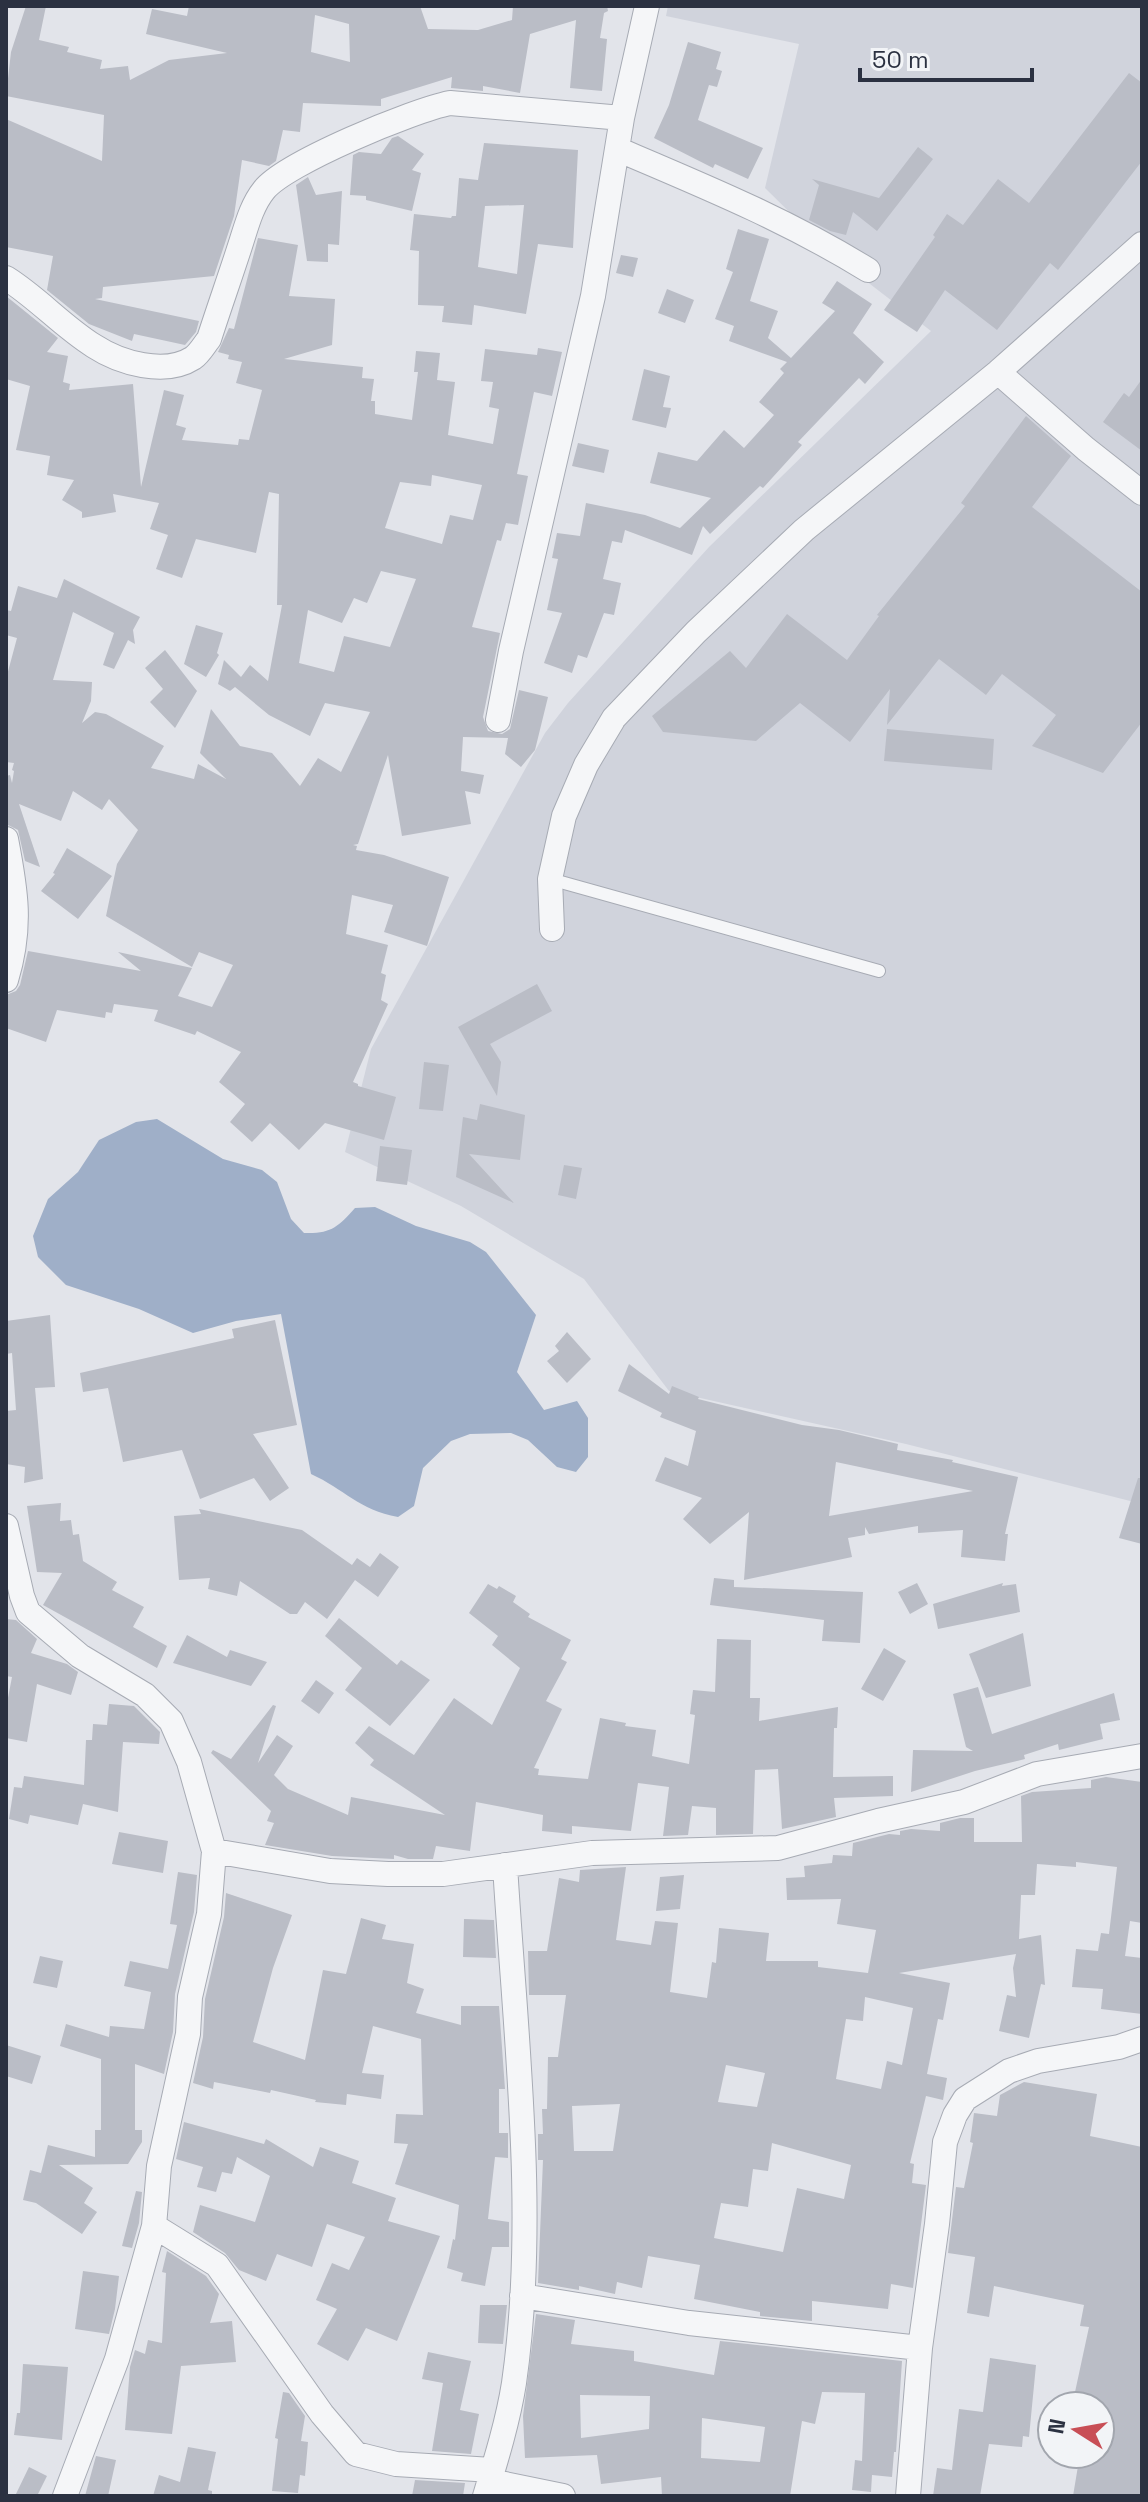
<svg xmlns="http://www.w3.org/2000/svg" width="1148" height="2502" font-family="'Space Grotesk',sans-serif">
<style>
.built{fill:#d0d3dc}
.water{fill:#9fafc8}
.building{fill:#babdc6;fill-rule:evenodd}
.lines{fill:none;stroke-linecap:round;stroke-linejoin:round}
.lane-casing{stroke:#a7abb4;stroke-width:14}
.street-casing{stroke:#a7abb4;stroke-width:26}
.lane{stroke:#f5f6f8;stroke-width:12}
.street{stroke:#f5f6f8;stroke-width:24}
</style>
<rect width="100%" height="100%" fill="#e2e4ea"/>
<path class="built" d="M668 6H1142V1504L906 1444 669 1391 584 1279 461 1206 345 1152 371 1049 545 733 568 703 709 547 931 331 835 257 765 188 799 44 666 16Z"/>
<path class="water" d="M157 1119 223 1159 262 1170 277 1182 291 1219 304 1233C331 1234 338 1227 355 1208L375 1207 416 1226 470 1242 486 1252 536 1315 517 1372 544 1410 577 1401 588 1418V1457L576 1472 557 1467 528 1440 511 1433 470 1434 451 1441 423 1468 414 1506 398 1517C359 1510 344 1489 311 1474L281 1314 236 1321 193 1333 139 1309 66 1285 38 1257 33 1236 48 1199 78 1172 99 1140 136 1122Z"/>
<path class="building" d="M26 6H46L39 40 69 47 67 52 102 60 100 69 128 66 130 80 169 60 227 53 146 34 152 9 187 16 189 6H420L428 29 478 30 512 20 513 6H607L608 11 604 13 600 38 607 39 602 91 570 88 576 20 530 34 520 93 483 86V91L451 88 452 77 381 99V106L303 103 300 132 283 130 276 161 269 166 242 160 234 216 214 276 103 287 102 298 95 299 199 321 196 332 185 345 134 334 132 341 89 324 47 290 53 256 6 247V119L102 161 104 115 6 96 11 52ZM315 15 349 24 350 62 311 52Z
M688 42 721 52 716 69 722 71 717 87 709 85 698 120 763 148 748 179 715 164 713 168 654 138 669 105Z
M1129 73 1142 83V161L1058 270 1050 263 997 330 945 290 917 332 884 310 935 237 933 235 947 214 963 225 998 179 1029 203Z
M398 136 424 154 412 170 421 173 412 211 366 200V196L350 195 353 155 359 152 381 154 392 138Z
M484 143 578 150 573 248 538 244 526 314 474 305 472 325 442 322 444 306 418 305 419 251 410 250 414 214 451 218 452 216H456L459 178 478 180ZM524 205 517 274 478 267 485 206Z
M918 147 933 159 877 231 853 212 846 235 830 231 809 220 819 185 812 179 879 198Z
M308 177 316 195 342 191 339 245 328 244V262L307 261 296 185Z
M738 229 769 239 750 301 778 311 768 338 791 358 835 311 822 303 837 281 872 304 853 333 884 362 865 384 859 378 798 442 802 445 763 488 760 486 710 534 703 526 692 555 625 530 622 543 612 541 603 579 621 583 614 615 604 613 587 658 578 655 572 673 544 663 562 613 547 610 558 559 552 558 557 533 580 536 586 503 645 515 680 528 711 498 650 483 658 452 697 461 724 430 744 448 774 415 759 402 784 373 780 369 787 362 729 341 734 326 715 319 733 272 726 269Z
M258 238 298 245 289 296 335 299 332 345 284 359 363 367 362 378 374 379 371 401H375V414L412 420 418 372H414L416 351 440 353 437 380 455 382 448 435 493 444 499 409 489 407 493 382 481 381 485 349 537 355 538 348 562 352 552 396 534 392 517 474 528 476 518 525 506 523 501 541 497 540 472 627 500 633 483 717 488 731 502 734 510 729 519 690 548 697 535 750 521 767 505 754 508 738 463 737 461 771 484 775 480 794 465 791 471 824 402 836 388 755 358 844 353 845 357 846 356 850 384 855 449 877 427 946 384 932 393 905 352 895 346 934 388 945 381 973 386 975 381 1000 388 1004 353 1082 358 1084V1086L396 1097 384 1140 325 1123 299 1150 270 1123 252 1142 230 1122 245 1104 219 1082 241 1052 197 1031 195 1035 154 1021 158 1010 114 1004 112 1013 106 1012 105 1018 57 1010 46 1042 6 1028V995L16 991 20 985 28 951 141 971 118 952 192 968 178 996 212 1007 233 965 199 952 192 967 106 916 117 864 138 830 109 799 102 810 73 791 61 821 19 804 40 867 25 861 18 830 6 824V776L10 775 12 783 14 771 12 770 14 763 6 762V679L17 638 6 635V610L11 611 18 586 57 598 64 579 140 617 133 630 135 644 128 640 114 669 103 665 114 633 73 612 53 680 92 682 91 701 82 723 95 712 106 714 164 746 151 768 194 779 198 764 226 779 200 753 211 709 240 746 272 753 300 786 318 758 341 772 370 712 325 703 310 736 269 715 235 687 230 691 218 684 224 660 241 677 250 665 268 681 282 605H277L279 494 269 492 256 553 196 539 182 578 156 569 168 535 150 529 159 503 113 494 116 512 82 518V512L62 500 74 480 47 475 50 456 16 450 30 386 6 379V296L58 338 47 352 68 356 63 382 70 384 69 390 133 384 141 487 164 390 184 395 176 425 186 428 182 440 238 445 239 439 249 440 262 390 236 383 242 362 228 359 229 355 218 352 229 328 234 329ZM432 475 482 485 473 520 450 515 442 544 385 528 400 482 431 486ZM381 571 416 579 390 647 344 636 334 672 299 663 308 610 342 623 354 598 367 603Z
M621 255 638 258 633 277 616 273Z
M667 289 694 300 685 323 658 313Z
M644 369 670 376 663 407 671 408 666 428 632 420Z
M1142 379V451L1103 422 1124 393 1129 397Z
M1026 416 1071 456 1032 507 1142 592V722L1103 773 1032 746 1056 715 1002 674 986 695 939 659 887 725 890 689 850 742 800 703 756 741 663 732 652 716 730 651 746 668 787 614 847 660 879 616 877 615 965 506 961 503Z
M578 443 609 450 604 473 572 466Z
M196 625 223 633 217 653 219 655 206 677 184 664Z
M165 650 197 691 175 728 150 702 163 689 145 668Z
M887 729 994 739 992 770 884 761Z
M67 848 112 876 78 919 41 891 55 874 53 873Z
M537 984 552 1011 490 1044 501 1062 497 1096 458 1027Z
M424 1062 449 1065 443 1111 419 1109Z
M480 1104 525 1115 520 1160 469 1154 514 1203 456 1177 463 1117 477 1120Z
M380 1146 412 1150 407 1185 376 1181Z
M564 1165 582 1168 576 1199 558 1195Z
M50 1315 55 1387 35 1388 43 1479 24 1483 25 1467 6 1464V1411L16 1410 12 1353 6 1354V1321Z
M275 1320 297 1425 253 1434 289 1488 270 1501 254 1478 200 1499 182 1450 123 1462 108 1388 83 1392 80 1373 234 1338 232 1329Z
M567 1332 591 1359 567 1383 547 1361 559 1351 555 1346Z
M629 1364 669 1394 672 1386 699 1397 698 1399 802 1425 839 1430 898 1444 897 1450 953 1460 952 1462 1018 1477 1005 1534H1008L1005 1561 961 1557 963 1530 918 1533V1526L869 1534 865 1527V1535L848 1538 852 1557 744 1580 749 1512 710 1544 683 1519 702 1498 655 1481 665 1457 688 1466 696 1431 660 1417 662 1413 618 1391ZM836 1462 973 1491 829 1516Z
M1138 1478H1142V1544L1119 1538Z
M61 1503 60 1521 71 1520 73 1535 79 1534 83 1561 117 1582 112 1590 144 1607 133 1627 167 1646 157 1668 43 1605 62 1573 37 1572 27 1506Z
M199 1509 302 1530 352 1565 357 1558 370 1567 380 1553 399 1567 378 1597 355 1580 327 1619 305 1602 297 1614H290L240 1581 237 1596 208 1589 210 1578 179 1580 174 1516 201 1514Z
M714 1578 734 1580V1587L863 1592 860 1643 822 1641 824 1620 710 1605Z
M917 1583 928 1604 910 1614 898 1592Z
M1003 1583 1002 1586 1016 1584 1020 1612 938 1629 933 1604Z
M488 1584 497 1589 499 1586 516 1596 513 1602 530 1614 528 1617 571 1640 561 1659 567 1662 546 1701 562 1709 534 1768 539 1769 538 1775 588 1779 600 1718 626 1723 625 1726 656 1730 652 1756 689 1764 695 1715 690 1714 693 1690 715 1692 717 1639 751 1640 750 1698H760L759 1721 838 1707 837 1728H834L833 1777 893 1776V1796L834 1798 836 1817 782 1829 778 1769 755 1770 753 1834 716 1835V1808L692 1806 688 1835 663 1836 669 1787 638 1783 631 1831 572 1826V1834L542 1831 543 1815 476 1802 470 1851 436 1846 433 1859H408L394 1855V1859L332 1856 265 1845 274 1823 267 1821 271 1811 211 1753 213 1750 231 1759 273 1705 276 1706 258 1763 277 1735 293 1746 274 1775 288 1789 348 1815 351 1797 445 1815 370 1765 374 1760 355 1743 369 1726 414 1755 454 1698 492 1725 520 1668 492 1645 498 1636 469 1613Z
M339 1618 397 1665 401 1660 430 1680 390 1726 345 1690 362 1668 325 1636Z
M6 1619 16 1620 37 1639 31 1653 67 1664 78 1672 71 1695 37 1684 27 1742 6 1738V1708L12 1677 6 1676Z
M1023 1633 1031 1686 986 1698 969 1654Z
M187 1635 227 1657 230 1650 267 1662 251 1686 173 1663Z
M884 1648 906 1661 883 1701 861 1689Z
M316 1680 334 1693 319 1714 301 1701Z
M978 1687 992 1734 1114 1693 1120 1720 1100 1724 1103 1739 1059 1750 1058 1744 1024 1755 1025 1759 975 1771 911 1792 913 1750 973 1751 966 1747 953 1694Z
M109 1704 134 1706 160 1732 159 1744 123 1742 118 1812 83 1804 78 1825 30 1815 28 1824 9 1819 14 1787 22 1788 24 1776 84 1785 86 1740H92L93 1724 107 1725Z
M1106 1777 1142 1782V1923L1130 1921 1125 1956 1142 1958V2014L1101 2009 1103 1989 1072 1987 1076 1949 1098 1951 1101 1933 1109 1934 1117 1867 1076 1862V1867L1037 1864 1035 1895H1021L1019 1939 1041 1935 1045 1985 1041 1984 1029 2038 999 2031 1007 1995 1016 1997 1013 1968 1016 1954 899 1973 950 1983 943 2020 938 2019 927 2074 947 2078 943 2100 926 2096 910 2163 914 2164 912 2183 926 2185 913 2288 891 2284 888 2309 812 2301V2321L760 2316V2312L694 2299 700 2265 648 2256 642 2288 617 2282 615 2294 579 2286V2290L538 2283 543 2160H538V2134H543L542 2109H547L548 2057H558L566 1995H529L528 1951H547L559 1878 579 1882 580 1870 626 1867 616 1940 651 1945 655 1921 678 1923 670 1992 707 1998 712 1962 716 1963 719 1928 769 1933 766 1961H818V1967L868 1973 876 1930 837 1924 841 1899 787 1900 786 1878 805 1877 804 1866 832 1863 833 1855 852 1856 853 1843 889 1834 900 1835V1831L911 1829 940 1831V1823L960 1818H974V1842H1022L1021 1796 1032 1792 1091 1788V1780ZM865 1997 913 2008 902 2065 887 2061 881 2089 836 2079 846 2019 863 2021ZM726 2065 765 2073 757 2107 718 2102ZM620 2104 613 2151H574L572 2106ZM772 2143 851 2165 844 2199 797 2188 783 2252 714 2238 721 2203 748 2207 753 2169 768 2171Z
M119 1832 168 1841 163 1873 112 1864Z
M178 1872 197 1875 194 1912 175 1994 173 2032 164 2074 135 2064V2130H142V2142L128 2164 59 2165 93 2188 84 2203 97 2212 82 2234 36 2203 23 2200 30 2170 41 2173 48 2145 95 2157V2130H101V2059L60 2046 66 2024 109 2037 110 2026 144 2029 151 1992 124 1986 130 1961 168 1969 177 1925 170 1924Z
M684 1875 680 1909 656 1911 660 1877Z
M226 1893 292 1915 273 1968 253 2042 305 2060 323 1970 346 1974 361 1918 386 1925 382 1939 414 1944 407 1983 424 1989 416 2013 461 2025V2006H499L505 2089H499V2133H508V2158L495 2157 488 2219 509 2222V2247H492L485 2286 461 2281 463 2273 447 2268 453 2239 455 2240 459 2205 395 2184 408 2144 394 2143 396 2114 423 2115 421 2039 373 2026 362 2073 384 2075 381 2099 347 2094 346 2105 315 2102 316 2100 271 2090 270 2093 214 2082 213 2089 193 2083 203 2037 205 1999 224 1917Z
M464 1919 494 1920 496 1958 463 1957Z
M40 1956 63 1961 57 1988 33 1983Z
M6 2045 41 2056 32 2084 6 2076Z
M1024 2082 1097 2094 1090 2136 1142 2147V2496H1073L1080 2454H1100V2406H1072L1089 2327 1080 2326 1084 2305 994 2286 989 2317 967 2313 975 2257 948 2253 956 2187 964 2188 973 2143 970 2142 974 2113 997 2116 1000 2095Z
M184 2122 264 2144 266 2139 313 2167 320 2147 359 2161 352 2183 396 2198 388 2221 440 2236 397 2341 366 2328 348 2361 317 2344 337 2309 316 2300 332 2263 349 2270 365 2237 327 2224 312 2267 277 2254 266 2281 239 2270 225 2253 193 2232 200 2205 255 2222 270 2176 237 2157 232 2174 222 2172 216 2192 197 2187 203 2167 176 2159Z
M136 2191 142 2192 139 2223 132 2248 122 2246Z
M167 2251 206 2276 219 2294 210 2323 232 2321 236 2362 181 2366 172 2434 125 2430 130 2367 135 2350 145 2354 148 2340 162 2343 166 2273 162 2272Z
M83 2271 119 2276 115 2309 109 2334 75 2329Z
M480 2305H507L503 2344 478 2343Z
M536 2314 575 2320 571 2344 634 2351V2361L714 2375 720 2341 902 2361 896 2452H894L892 2477 872 2475 871 2492 852 2490 855 2460 862 2461 865 2393 822 2392 815 2424 802 2421 790 2496H662L661 2477 601 2484 597 2455 525 2458 523 2416ZM580 2395 650 2396 649 2429 581 2438ZM702 2418 765 2427 760 2462 701 2458Z
M428 2352 471 2361 460 2410 479 2414 471 2454 432 2451 443 2383 422 2379Z
M990 2358 1036 2365 1029 2437 1023 2436 1022 2447 989 2444 980 2496H933L937 2468 952 2470 959 2409 983 2412Z
M23 2364 68 2367 62 2440 14 2435 17 2413H20Z
M283 2392 289 2393 305 2416 301 2441 308 2442 305 2476 300 2475 298 2493 272 2491 278 2439 275 2438Z
M188 2447 216 2452 208 2490 212 2491V2496H153L159 2475 180 2482Z
M96 2456 116 2460 108 2496H85Z
M29 2467 47 2476 37 2496H15Z
M415 2480 465 2483 463 2496H412Z"/>
<g class="lines">
<defs>
<path id="lane" d="M550 879 879 971"/>
<path id="street" d="M617 149C704 186 787 220 868 270
M6 278C38 298 62 326 94 346 120 363 165 376 193 358 200 353 204 345 209 339 219 308 230 277 240 246 246 228 251 206 264 190 285 163 414 110 450 103L622 118
M998 372 1086 449 1142 493
M498 720 511 651 593 296 622 118 647 6
M6 839C16 891 22 927 6 980
M552 929 550 879 564 816 586 765 614 718 696 632 804 530 998 372 1142 244
M6 1526 22 1596 28 1612 80 1656 145 1695 171 1721 189 1762 214 1851 209 1914 190 1997 188 2034 159 2166 154 2226 117 2359 65 2496
M214 1851 330 1871 388 1874H443L592 1853 778 1848 878 1821 964 1802 1037 1774 1142 1756
M154 2226 217 2265 322 2414 356 2454 396 2464 492 2470
M522 2296 689 2323 920 2348
M490 2481 563 2496
M485 2496C496 2460 508 2421 514 2383 538 2216 515 2034 505 1865
M908 2496 920 2348 937 2224 945 2142 955 2115 965 2099 1009 2071 1038 2061 1119 2047 1142 2039"/>
</defs>
<use href="#lane" class="lane-casing"/>
<use href="#street" class="street-casing"/>
<use href="#lane" class="lane"/>
<use href="#street" class="street"/>
</g>
<rect width="1148" height="2502" fill="none" stroke="#2b3141" stroke-width="16"/>
<g transform="translate(1076 2430) rotate(281)"><circle r="38" fill="#f2f4f7" stroke="#a2a6ae" stroke-width="2"/>
<path d="M0-6L14 30L0 20L-14 30Z" fill="#c84e56"/>
<text y="-12" font-size="22" font-weight="bold" text-anchor="middle" fill="#2b3141">N</text>
</g>
<path d="M860 68v12h172v-12" fill="none" stroke="#2b3141" stroke-width="4"/>
<text x="872" y="68" font-size="24" fill="#2b3141" stroke="#f2f4f7" stroke-width="6" paint-order="stroke">50 m</text>
</svg>
